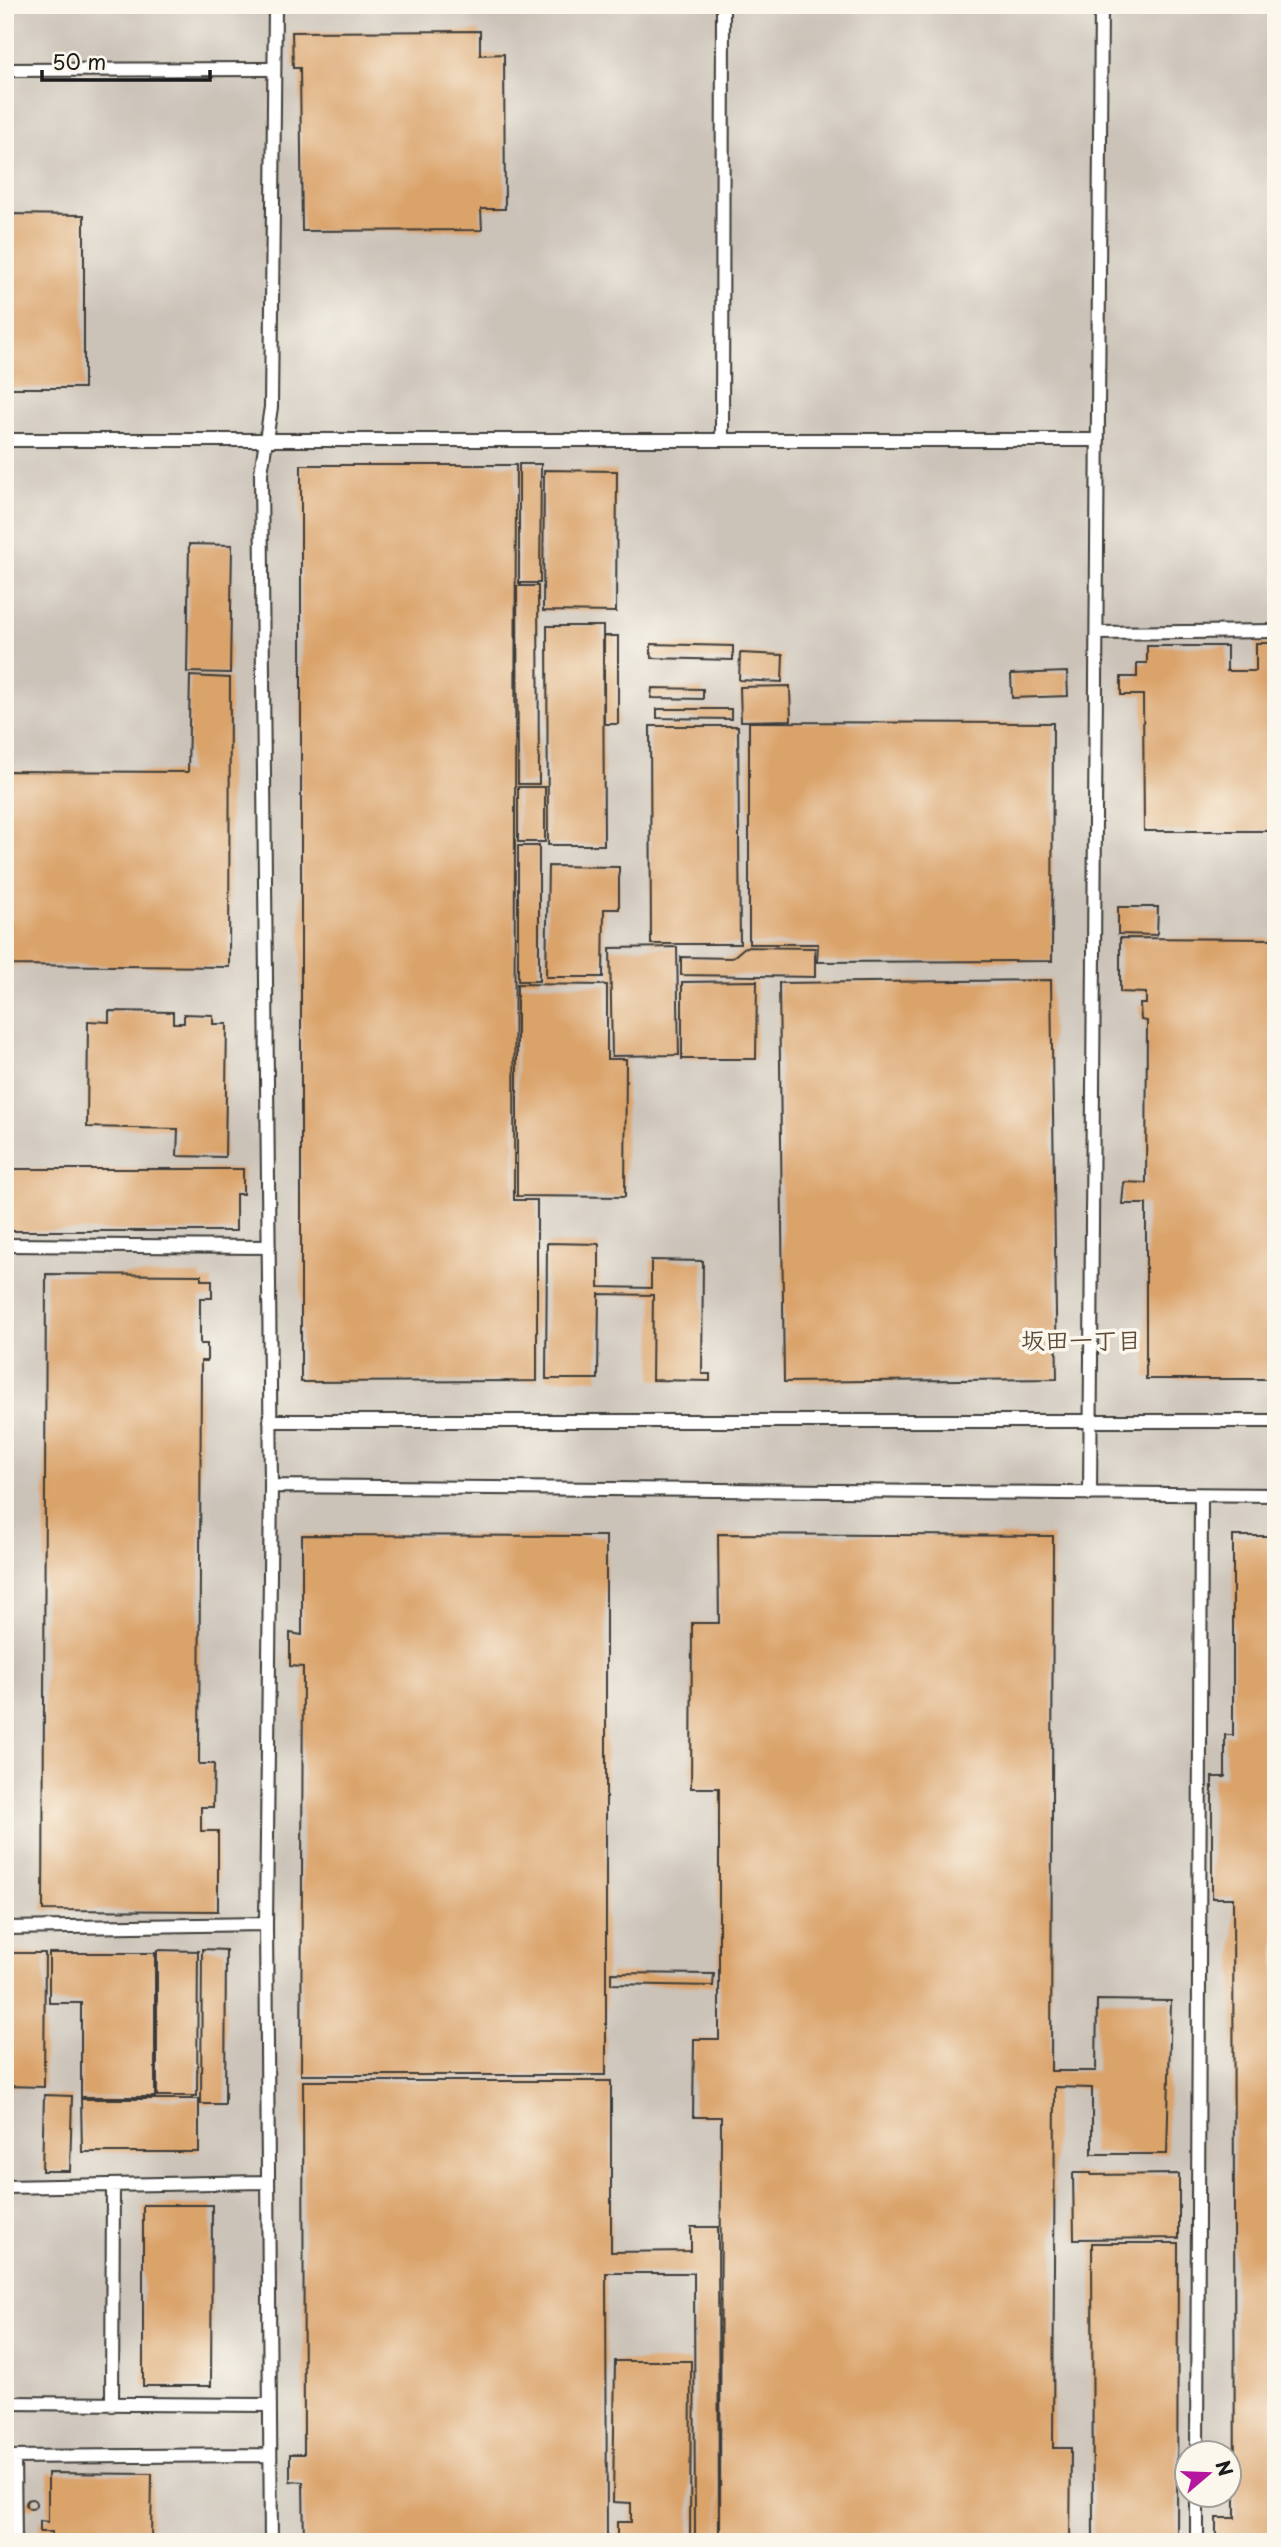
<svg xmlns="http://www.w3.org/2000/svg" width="1281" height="2547" font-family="'Playpen Sans','Klee One',sans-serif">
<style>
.industrial{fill:#cbc2b8;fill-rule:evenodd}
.building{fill:#daa36a}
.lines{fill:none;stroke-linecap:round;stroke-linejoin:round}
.service-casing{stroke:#3c3b37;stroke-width:16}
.service{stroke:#fff;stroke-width:12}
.labels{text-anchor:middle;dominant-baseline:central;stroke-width:7;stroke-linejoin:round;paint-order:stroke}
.neighbourhood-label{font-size:24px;font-weight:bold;fill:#5e4b37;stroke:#fbf7ec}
</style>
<rect width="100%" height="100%" fill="#fbf7ec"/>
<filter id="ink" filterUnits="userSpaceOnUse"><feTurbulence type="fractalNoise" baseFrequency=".0143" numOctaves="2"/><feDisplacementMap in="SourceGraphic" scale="14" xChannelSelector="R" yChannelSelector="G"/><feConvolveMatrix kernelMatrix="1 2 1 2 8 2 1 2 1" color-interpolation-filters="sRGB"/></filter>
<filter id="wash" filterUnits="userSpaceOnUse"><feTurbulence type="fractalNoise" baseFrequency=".00686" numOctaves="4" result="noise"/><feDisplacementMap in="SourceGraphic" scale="28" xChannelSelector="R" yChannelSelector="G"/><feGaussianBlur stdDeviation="1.57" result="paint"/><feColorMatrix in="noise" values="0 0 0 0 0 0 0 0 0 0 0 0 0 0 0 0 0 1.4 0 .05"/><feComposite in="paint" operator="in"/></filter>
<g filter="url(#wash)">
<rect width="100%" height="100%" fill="#f3e8cf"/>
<path class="industrial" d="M5 5H1276V2542H5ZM1186 2452H1228V2494H1186Z"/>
<g id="blocks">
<path class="building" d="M480 31V55L504 54 505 209H481L482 230 302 231 300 68H293L292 32Z
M5 214 84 215V388H5Z
M519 464H541L540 583H519Z
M301 465H516L514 1200H537V1381L301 1382Z
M544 470 617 471 616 612 543 611Z
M189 544 232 545 230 673 187 672Z
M517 586H538L539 784H518Z
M547 626H603L604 845H548Z
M604 636H618V724H604Z
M1256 643H1276V831H1144L1143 695H1121V677H1137V663H1147V646H1227V671H1256Z
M651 644 733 646V660L651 658Z
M740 653 783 655 782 682 739 680Z
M1067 672 1068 696 1012 698 1011 674Z
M190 676 230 678 229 967 5 965V771L188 772Z
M790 686 791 720 741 721 740 687Z
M652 688 703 689V699L651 698Z
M657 709H731V719L657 718Z
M749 722 1053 723 1052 961 817 962 818 944H749Z
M650 726H738L740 944H651Z
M518 787H545V842H518Z
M518 846H539V981H518Z
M548 866 619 867V909H604L603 977H546Z
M1118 907H1158L1157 935 1118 934Z
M1120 938 1276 939V1379H1146V1204H1122L1124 1182 1146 1183 1147 1021 1141 1020 1140 1004H1146V993L1120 992Z
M677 947 679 1055 612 1056 610 948Z
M745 947 815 948V977L681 975V957L732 958Z
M1051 980 1057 1379 784 1382 779 983Z
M757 981 756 1059H682V982Z
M517 984 607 985V1059H626L625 1197 517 1196Z
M109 1011 173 1012V1023H184V1014L213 1015V1024H227L225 1157 177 1156 178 1129 87 1127 88 1021 109 1022Z
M5 1169H243V1194H236V1231H5Z
M547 1243 599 1244V1287L651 1288V1260L703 1261 702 1374H710V1381L652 1380 653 1295 599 1294 598 1379H546Z
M46 1274 201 1275V1280H212V1298H200V1344H207V1361H201L199 1764H214L213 1807H201V1831H218V1911L43 1910Z
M718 1534 1053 1536 1051 2071H1096L1097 2000 1171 2001 1167 2154H1092V2088L1055 2087 1053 2448H1071L1070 2542H720L721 2117H693L694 2039H719V1788H691L692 1623H719Z
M302 1535 606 1536V2075H301L303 1667 290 1666V1633L302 1635Z
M1233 1536H1276V2542H1216V2518H1235L1233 1898H1212V1777H1225V1735H1233Z
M202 1949 226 1950 225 2104H201Z
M157 1950 198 1951 197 2096H157Z
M5 1953H45L44 2087 5 2086Z
M49 1953H155V2097H81V2003H49Z
M611 1973 714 1974 713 1986 611 1984Z
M303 2081H611V2252L691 2251V2227H718L719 2542H695L694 2273H606L607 2542H304L303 2482 290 2481V2454H304Z
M44 2095 72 2096 70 2171H42Z
M81 2099H199V2152H82Z
M1073 2173H1091V2175L1179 2174V2238L1074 2239Z
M143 2205H212L211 2386H143Z
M1092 2243H1178L1177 2542H1093Z
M615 2361H691L690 2542H617V2522H631V2503L613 2502Z
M48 2473 152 2474 151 2542H52V2532H40V2521L48 2522Z
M26 2504a5 5 0 1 1 10 0a5 5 0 1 1-10 0Z"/>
</g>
</g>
<g filter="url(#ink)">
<use href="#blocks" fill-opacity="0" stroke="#3c3b37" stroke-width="2"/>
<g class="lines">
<defs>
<path id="service" d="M5 70 274 69
M5 440H1098
M722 440 723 5
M1097 633 1276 631
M5 1245 269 1247
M270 1421H1276
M271 1486 1276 1495
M1090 1494 1101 5
M5 1928 266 1924
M5 2187 267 2182
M5 2403 268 2405
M112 2405 113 2185
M1197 2452 1201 1495
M5 2457 269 2455
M14 2457 15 2542
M271 2542 266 1924 271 1486 261 473 271 407 275 5
M1197 2542V2494"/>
</defs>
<use href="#service" class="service-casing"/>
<use href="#service" class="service"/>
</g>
</g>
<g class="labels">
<g class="neighbourhood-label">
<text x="1081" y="1339">坂田一丁目</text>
</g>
</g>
<rect width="1281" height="2547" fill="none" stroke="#fbf7ec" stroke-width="28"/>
<g transform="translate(1208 2474) rotate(71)"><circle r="33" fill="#fbf7ec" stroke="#a29f99" stroke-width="2"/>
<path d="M0-5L12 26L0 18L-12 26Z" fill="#b5179e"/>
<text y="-10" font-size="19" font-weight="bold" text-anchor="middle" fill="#1c1c1c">N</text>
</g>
<path d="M42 70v10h168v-10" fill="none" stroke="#1c1c1c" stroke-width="3.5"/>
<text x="52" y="70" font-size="21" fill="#1c1c1c" stroke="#fbf7ec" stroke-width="5" paint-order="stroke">50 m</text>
</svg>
